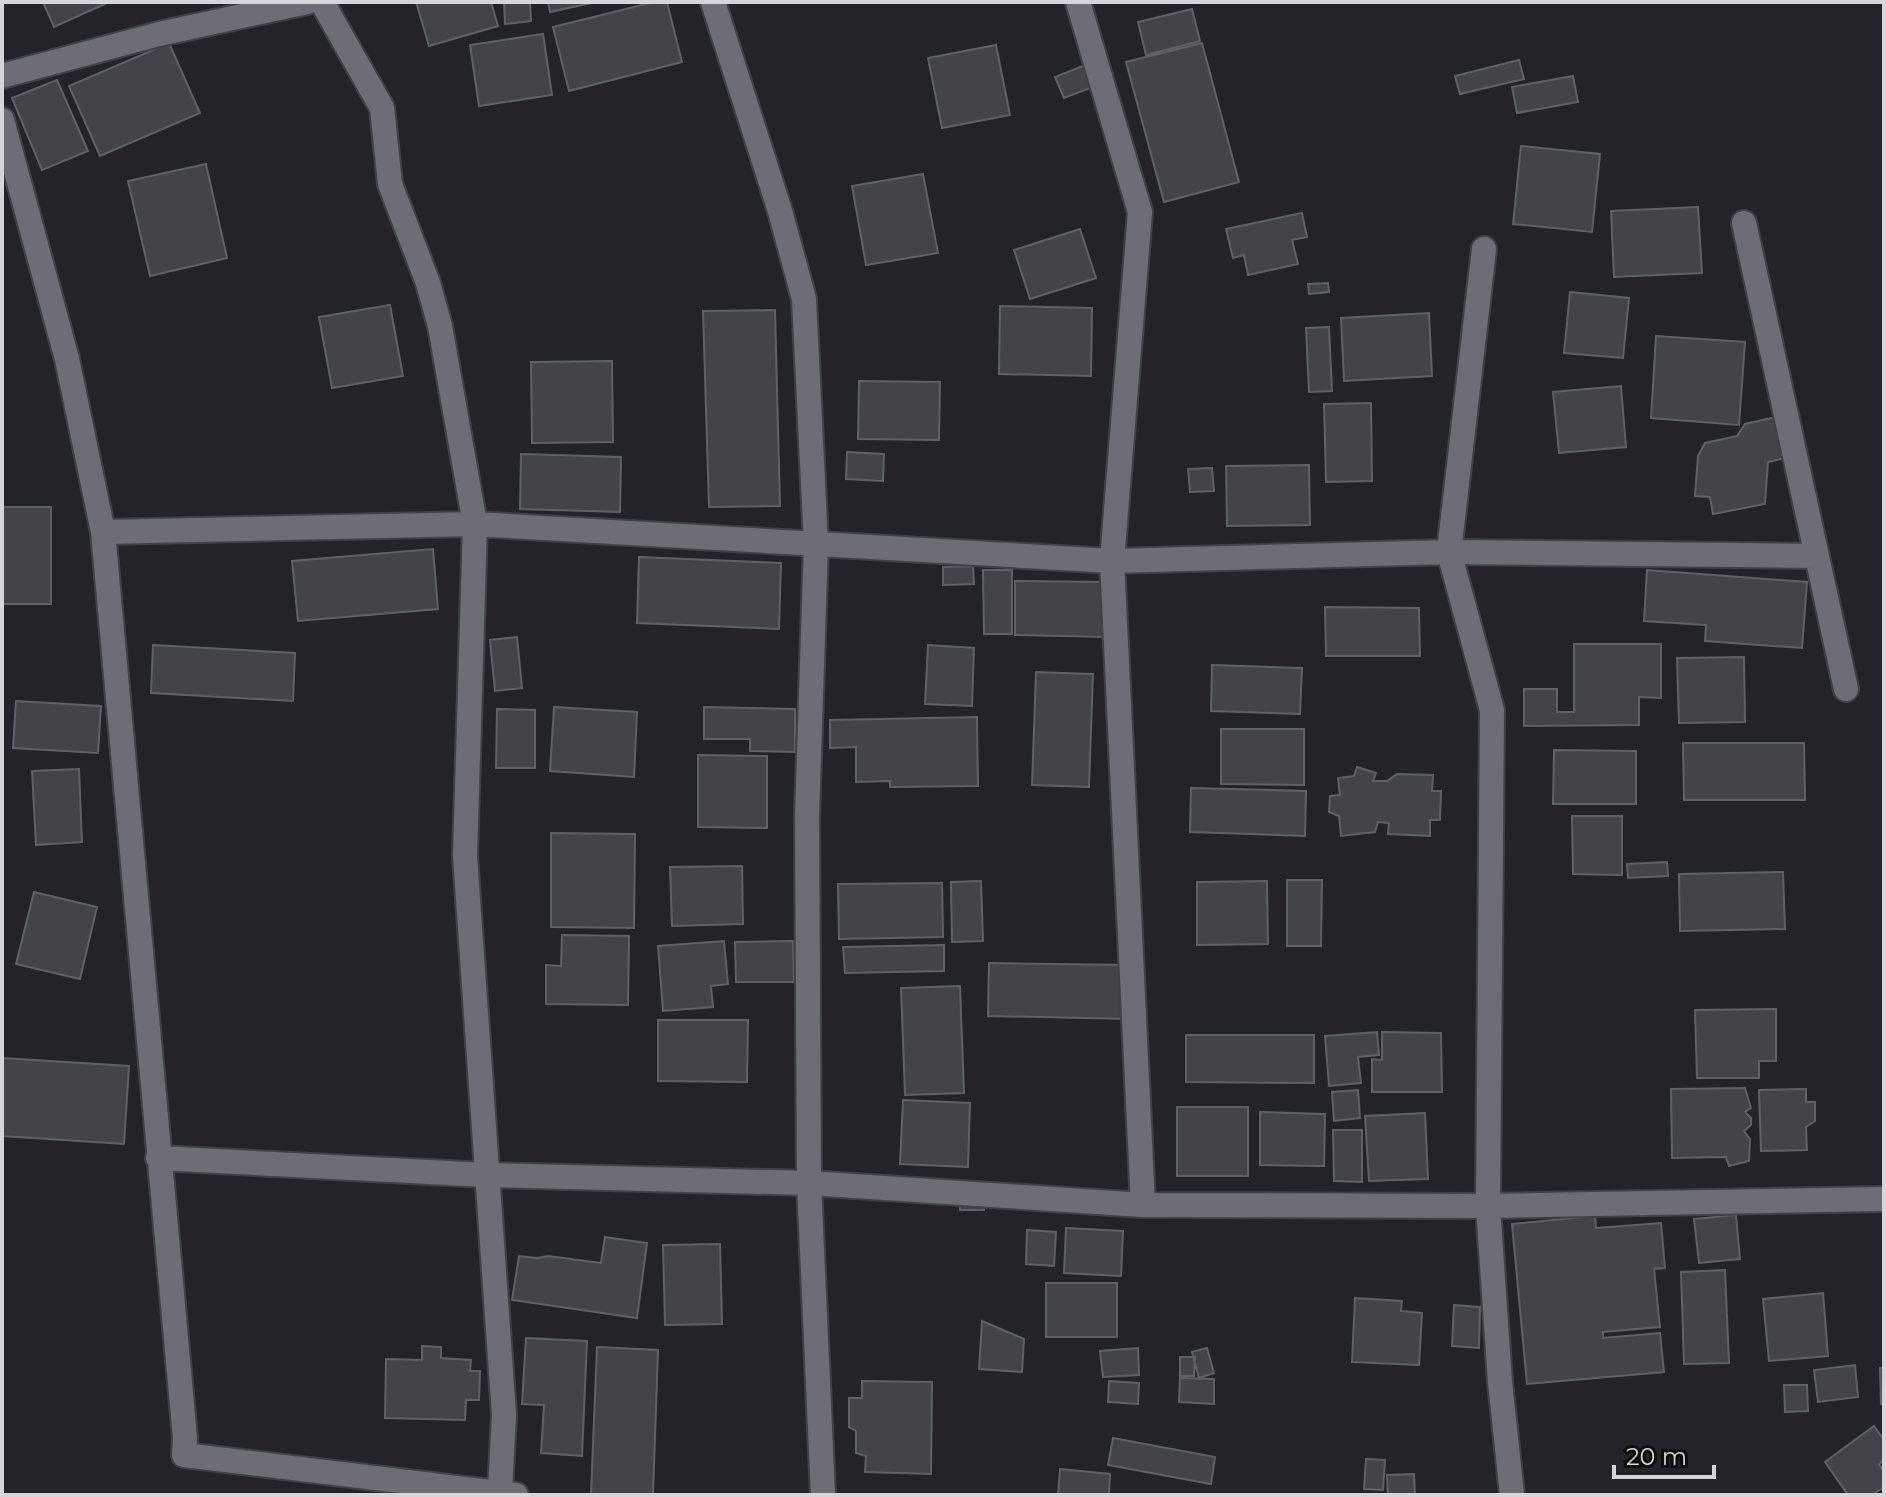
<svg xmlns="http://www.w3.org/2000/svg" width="1886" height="1497" font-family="Montserrat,sans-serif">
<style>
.building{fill:#43434a;stroke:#606168;stroke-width:2}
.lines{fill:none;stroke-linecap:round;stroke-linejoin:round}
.minor-casing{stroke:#404146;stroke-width:28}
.minor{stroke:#6d6e75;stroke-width:24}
</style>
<rect width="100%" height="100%" fill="#232329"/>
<path class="building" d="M43 2H107V3L54 27Z
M416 2H491L498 26 429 46Z
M504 2H530L531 21 505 24Z
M548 2H596L550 12Z
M654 2H667L682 62 569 91 553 27Z
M1192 9 1200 41 1146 55 1138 22Z
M543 34 552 95 479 106 470 45Z
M169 43 200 113 100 156 69 86Z
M1202 43 1239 182 1164 202 1126 62Z
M996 45 1010 115 942 128 928 58Z
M1519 60 1524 79 1460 94 1455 76Z
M1085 65 1093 87 1064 98 1055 77Z
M1573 76 1578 102 1517 113 1512 87Z
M57 80 88 151 42 170 12 98Z
M1521 146 1600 154 1592 232 1513 224Z
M206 164 227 258 150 276 128 181Z
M923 174 938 253 866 265 852 186Z
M1698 207 1702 273 1614 277 1611 211Z
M1302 213 1307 237 1292 240 1298 264 1248 275 1244 255 1233 258 1226 229Z
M1080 229 1096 278 1030 299 1014 250Z
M1328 283 1329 292 1309 294 1308 284Z
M1570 292 1629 298 1623 358 1564 353Z
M390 305 403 376 332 388 319 317Z
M1000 306 1092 308 1091 376 999 374Z
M775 310 780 506 709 507 703 311Z
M1429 313 1432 376 1344 381 1341 318Z
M1329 327 1332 391 1309 392 1306 328Z
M1656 336 1745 342 1739 425 1651 418Z
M612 361 613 442 532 443 531 362Z
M859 381 940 382 939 440 858 439Z
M1621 386 1626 447 1559 453 1553 392Z
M1371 403 1372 481 1326 482 1324 404Z
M1776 417 1785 458 1768 462 1765 504 1713 514 1710 497 1695 496 1698 456 1705 443 1737 436 1745 424Z
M847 452 884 454 883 481 846 479Z
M521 454 621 457 620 512 520 509Z
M1309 465 1310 525 1227 526 1226 466Z
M1212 468 1214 491 1190 492 1188 469Z
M2 507H51V604H2Z
M433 549 438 609 298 621 292 561Z
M639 557 781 563 779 629 637 623Z
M973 566 974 584 943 585V567Z
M983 570H1012V634H984Z
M1647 570 1807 582 1802 648 1705 641 1706 625 1644 621Z
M1015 581 1108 582 1107 637 1015 635Z
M1325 607 1419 608 1420 656H1326Z
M517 637 522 688 495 691 490 640Z
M1574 644H1661V698L1639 697V725L1524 726V689H1557V712H1574Z
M153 645 295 653 293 701 151 693Z
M928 645 974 648 972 706 925 704Z
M1744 657 1745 722 1679 723 1677 658Z
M1212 665 1302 668 1300 714 1211 711Z
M1036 672 1093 674 1089 787 1032 785Z
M16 701 101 706 98 753 13 748Z
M554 707 637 712 634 777 550 771Z
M704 707 795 709V752L750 751V739H704Z
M497 709 535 710V768H496Z
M977 717 978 786 890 787V781L856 782V747L830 748V720Z
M1221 729H1304V785L1221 784Z
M1683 743H1804L1805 800H1684Z
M1554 750 1636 751V804H1553Z
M698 755 767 756V828L698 827Z
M1357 767 1376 773 1373 781H1387L1397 774 1433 775 1432 791H1441L1440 820H1430V836L1388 834 1389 823 1378 822 1375 832 1341 836 1339 816 1329 812 1330 796 1340 795 1338 778 1354 776Z
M79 769 82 842 36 845 32 771Z
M1191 788 1306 791 1305 836 1190 832Z
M1572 816H1622V875L1573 874Z
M551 833 635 834 634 928 551 927Z
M1667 862 1668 876 1628 878 1627 864Z
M742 866 743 924 672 926 670 867Z
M1783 872 1785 929 1680 931 1679 874Z
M1287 880H1322L1321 946H1287Z
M981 881 983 941 952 942 951 882Z
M1267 881 1268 944 1197 945V882Z
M942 883 943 937 839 939 838 884Z
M34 892 97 907 80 979 16 964Z
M562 935 629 936 628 1005 546 1004V965L561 966Z
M724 941 728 984 711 986 713 1007 663 1011 658 946Z
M793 941 794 982H736L735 942Z
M944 945V971L845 973 843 947Z
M989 963 1130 965 1129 1019 988 1016Z
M960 986 964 1093 905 1095 901 988Z
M1776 1009V1061H1759V1078H1697L1695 1010Z
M658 1020H748L747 1082 658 1081Z
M1377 1032 1379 1055 1358 1057 1361 1083 1329 1086 1325 1036Z
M1382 1032 1441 1033 1442 1092H1372V1059L1382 1060Z
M1186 1035H1314V1083L1186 1082Z
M2 1058 129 1066 124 1144 2 1136Z
M1745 1088 1751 1108 1745 1112 1751 1118V1125L1744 1131 1750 1139 1749 1161 1729 1166 1726 1157 1672 1158 1671 1089Z
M1806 1089V1102H1815V1121L1806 1127 1807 1150 1761 1151 1759 1090Z
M1358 1090 1360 1118 1334 1121 1332 1092Z
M903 1100 970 1103 968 1167 900 1164Z
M1177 1107H1248V1176H1177Z
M1260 1112 1325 1114 1324 1166 1260 1165Z
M1425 1113 1428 1179 1369 1181 1365 1116Z
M1333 1130H1362V1182L1334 1181Z
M983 1186 984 1210H960L959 1187Z
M1736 1215 1740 1259 1699 1263 1694 1219Z
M1595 1216 1596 1228 1661 1223 1665 1268 1654 1269 1660 1327 1603 1332V1338L1660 1333 1664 1372 1527 1384 1512 1224Z
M1066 1228 1123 1231 1121 1276 1064 1273Z
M1027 1230 1056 1232 1054 1266 1026 1264Z
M605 1237 647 1243 637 1318 512 1300 519 1256 537 1258 548 1256 601 1263Z
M720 1244 722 1324 665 1325 663 1245Z
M1725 1270 1729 1363 1684 1364 1681 1272Z
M1046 1283H1117V1337H1046Z
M1823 1293 1828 1356 1769 1361 1763 1299Z
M1355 1298 1402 1301 1401 1311 1422 1313 1419 1365 1352 1362Z
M1454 1305 1480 1307 1479 1348 1452 1346Z
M982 1321 1024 1339 1022 1372 979 1369Z
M526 1338 587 1341 582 1456 541 1453 544 1405 522 1404Z
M422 1346 441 1347V1358L471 1360 470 1371H480L479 1400H466L465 1420 385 1418 386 1359 422 1360Z
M597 1347 658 1350 653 1495 591 1494Z
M1138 1348 1139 1375 1103 1377 1100 1351Z
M1207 1348 1214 1373 1199 1378 1192 1352Z
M1180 1357H1195L1194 1376H1180Z
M1855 1365 1858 1397 1818 1402 1814 1370Z
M1880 1368H1884V1404H1881Z
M1180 1378 1214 1379V1404L1179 1402Z
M862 1381 932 1382 931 1474 865 1472 866 1456 856 1453V1431L849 1427V1398H862Z
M1109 1381 1139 1383 1138 1404 1108 1402Z
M1784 1385H1807L1808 1411 1785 1412Z
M1874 1426 1884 1440V1460L1879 1464 1884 1472V1487L1872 1495H1848L1825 1462Z
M1113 1438 1215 1457 1211 1484 1108 1465Z
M1366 1459 1385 1460 1383 1490 1364 1489Z
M1060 1469 1110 1474 1109 1495H1058Z
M1414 1474 1415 1495H1388L1387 1475Z"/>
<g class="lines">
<defs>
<path id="minor" d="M322 2 382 108 390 184 428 283 440 326 475 524 465 856 504 1415 500 1492
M713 2 780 211 804 299 816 544 807 816 809 1183 823 1495
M1078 2 1140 212 1112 561 1143 1205
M2 76 159 34 307 2
M2 120 67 359 103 532 185 1438 184 1455 516 1495
M1744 223 1846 689
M1484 249 1449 552 1492 710 1488 1206 1500 1382 1512 1495
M103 532 475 524 1112 561 1449 552 1817 556
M158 1158 487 1175 809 1183 1143 1205 1488 1206 1884 1199"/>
</defs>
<use href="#minor" class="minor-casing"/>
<use href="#minor" class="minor"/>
</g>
<rect width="1886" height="1497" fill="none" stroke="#d5d6da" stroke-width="8"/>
<path d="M1614 1465v12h100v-12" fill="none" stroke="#d5d6da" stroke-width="4"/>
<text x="1626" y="1465" font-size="24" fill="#d5d6da" stroke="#0d0d10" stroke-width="6" paint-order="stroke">20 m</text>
</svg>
